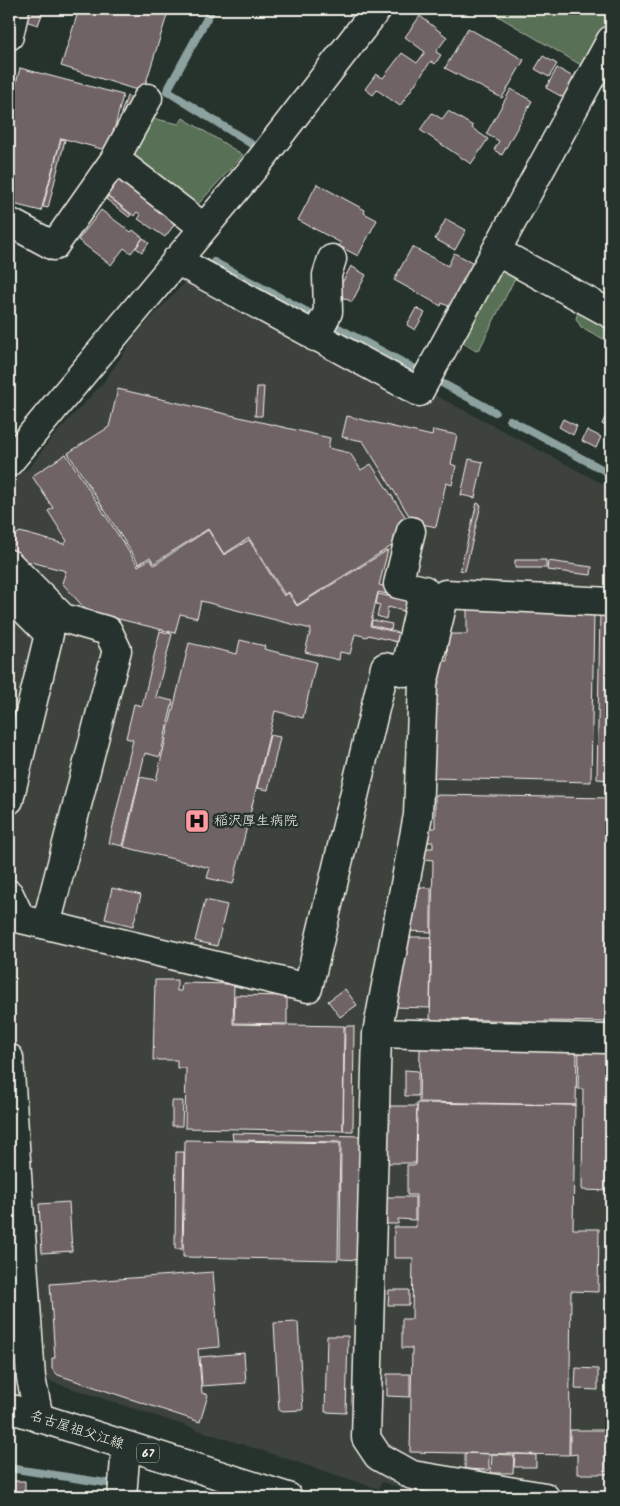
<svg xmlns="http://www.w3.org/2000/svg" width="620" height="1506" font-family="Kalam,'Klee One',sans-serif">
<style>
.built{fill:#3c423e}
.green{fill:#587157;stroke:#a6b1a0}
.lines{fill:none;stroke-linecap:round;stroke-linejoin:round}
.stream{stroke:#8da19e;stroke-width:8}
.building{fill:#706466;stroke:#f4f1e8}
.minor-casing{stroke:#f4f1e8;stroke-width:31}
.major-casing{stroke:#f4f1e8;stroke-width:31}
.minor{stroke:#26332d;stroke-width:28}
.major{stroke:#26332d;stroke-width:28}
.labels{text-anchor:middle;dominant-baseline:central;stroke-width:5;stroke-linejoin:round;paint-order:stroke}
.shield{fill:#26332d;stroke:#b6b8b0;stroke-width:1}
.shield-label{font-size:12px;font-weight:bold;fill:#f4f1e8}
.poi-label{font-size:14px;fill:#f4f1e8;stroke:#26332d;text-anchor:start}
.street-label{font-size:14px;fill:#f4f1e8;stroke:#26332d}
</style>
<rect width="100%" height="100%" fill="#26332d"/>
<filter id="ink" filterUnits="userSpaceOnUse"><feTurbulence type="fractalNoise" baseFrequency=".02" numOctaves="2"/><feDisplacementMap in="SourceGraphic" scale="10" xChannelSelector="R" yChannelSelector="G"/><feConvolveMatrix kernelMatrix="1 2 1 2 8 2 1 2 1" color-interpolation-filters="sRGB"/></filter>
<g filter="url(#ink)">
<path class="built" d="M187 280 425 404 431 393 611 488V1497H431L382 1482 379 1489 40 1378 24 1199 15 1044 9 1001V480L31 466 50 440 103 383 139 331Z"/>
<path class="green" d="M486 9H611V23L586 68Z
M146 117 179 124 183 118 243 155 192 211 124 158Z
M502 265 519 270 479 350 476 351 460 341Z
M578 311 611 320V343L581 327 576 319Z"/>
<g class="lines">
<path class="stream" d="M212 9 167 91 250 143
M214 262 315 316
M333 325 419 371
M440 382 495 412
M510 420 611 474
M9 1468 113 1484"/>
</g>
<path class="building" d="M26 9 43 12 38 25 22 20Z
M79 9H169L143 92 61 66Z
M420 16 447 37 436 52 441 55 435 64 431 61 400 106 377 90 373 95 365 89 376 74 383 78 402 53 417 63 425 52 405 37Z
M468 28 524 60 502 98 445 68Z
M543 56 557 64 549 77 535 69Z
M20 68 123 95 109 151 61 138 41 211 9 203V111Z
M557 68 577 79 566 99 546 88Z
M511 89 532 101 502 155 494 150 499 141 486 134Z
M127 96 133 98 128 115 121 113Z
M448 111 473 126 472 128 488 139 471 164 420 130 432 113 442 119Z
M61 139 65 140 48 208 43 207Z
M121 176 178 220 165 237 138 219 141 215 137 212 134 216 107 195Z
M317 184 365 210 364 213 377 220 358 256 339 246 341 243 298 220Z
M108 196 131 215 129 217 106 199Z
M101 210 131 232 133 230 143 238 131 253 124 248 111 265 78 240Z
M446 219 466 230 455 250 435 239Z
M143 238 149 243 142 252 136 248Z
M412 247 448 266 454 253 476 264 452 308 442 303 441 306 394 280Z
M351 266 366 275 352 302 336 294Z
M416 308 425 313 415 330 407 325Z
M257 387H264L262 416H255Z
M118 389 330 438 328 448 350 453 361 470 371 464 410 524 406 537 297 605 289 592 285 595 249 538 224 554 208 529 154 563 150 557 139 564 68 453 109 427Z
M611 405V429L602 424Z
M347 416 432 436 433 430 457 435 451 464 456 466 452 485 446 483 436 527 413 522 363 441 342 437Z
M563 419 577 426 573 435 559 427Z
M587 430 601 437 596 448 582 441Z
M66 454 138 566 150 559 154 565 208 530 224 555 249 540 284 596 288 593 297 606 388 550 379 585 414 594 413 600 378 592 370 626 404 634 402 643 368 635 367 637 355 634 350 654 340 652 339 660 305 652 311 629 201 601 197 618 180 614 175 633 87 611 62 583 66 571 15 558 9 547 11 538 20 532 64 544 67 541 48 511 53 508 32 476Z
M469 459 483 462 475 498 461 495Z
M477 503 481 505 465 571 460 570Z
M515 560H546V568H515Z
M548 561 592 567 591 575 547 570Z
M378 594 414 602 412 613 388 607 386 619 377 616 380 605 376 604Z
M467 608 594 611 591 782 432 778 434 660 447 661 448 634H467Z
M600 611H611V780L597 779Z
M372 620 392 624 391 630 371 625Z
M9 629 14 630 9 652Z
M160 631 172 634 156 697 173 701 160 757 145 753 123 846 109 843 133 740 126 738 134 704 142 706Z
M240 640 265 646 264 649 316 662 303 718 275 711 233 884 207 878 210 868 124 847 140 777 156 780 189 643 237 654Z
M270 735 280 737 268 790 257 788Z
M435 795 611 798V1022L545 1021V1028L529 1027V1021L448 1019V1023H430L433 860 424 859V848H433V842H425V828H435Z
M407 887 431 888V932L407 931Z
M112 888 141 895 133 926 105 919Z
M205 900 227 905 217 946 195 941Z
M406 937H431L430 1008 394 1007Z
M155 980H177V991H181L182 983 234 984 233 1024 344 1026 343 1131 185 1128 186 1068H177V1060H153Z
M345 989 357 1005 340 1017 328 1001Z
M235 995 287 996V1024L234 1023Z
M345 1026H354L353 1131H343Z
M611 1046V1191L582 1190 583 1089H578L579 1050Z
M420 1048 577 1050 576 1105 419 1102Z
M405 1070 418 1071V1096H405Z
M172 1101H183L182 1126H172Z
M417 1103 575 1105 573 1229H599L598 1292 571 1291 569 1455 410 1452 412 1348H402V1319H412L413 1258H394V1227H416V1195H407V1165H416Z
M389 1106H417L416 1163H388Z
M232 1133 362 1136 360 1260 340 1259 341 1142 233 1140Z
M185 1140 340 1143 338 1260 183 1257Z
M176 1152H184L182 1249H175Z
M384 1197H415V1220L398 1219V1224H384Z
M69 1202 72 1251 42 1253 39 1204Z
M213 1272 219 1347 198 1349 202 1393 208 1395 200 1422 58 1375 52 1369V1358H55L50 1284Z
M389 1290H409V1305H388Z
M298 1322 303 1410 279 1411 274 1323Z
M327 1336H348L346 1413 325 1412Z
M244 1353 246 1383 202 1386 200 1357Z
M576 1368 598 1369V1390L575 1389Z
M387 1374H410V1397L387 1396Z
M570 1430H608V1474H577V1454L570 1455Z
M465 1453 489 1454V1470L465 1469Z
M492 1454 514 1455 513 1473H491Z
M515 1454 536 1455V1467H514Z
M9 1481H25V1497H9Z
M89 1493 90 1497H46V1494Z"/>
<g class="lines">
<defs>
<path id="minor" d="M9 36 15 9
M115 159 203 227
M9 222 54 246 115 159 148 98
M496 251 611 314
M176 260 419 392 611 40
M315 337 328 312 327 275 332 259
M9 462 258 163 377 9
M9 564 63 618 108 631 117 650 46 925 21 919 9 894
M9 594 49 634 9 800
M46 925 308 988 385 667 405 672 424 590 398 584 411 531
M377 1033 606 1039
M9 1058 31 1378 39 1418
M122 1497 126 1446
M545 1497 412 1475 378 1456 366 1438 377 1033 418 815 423 684 445 594 611 602"/>
<path id="major" d="M9 1408 288 1497"/>
</defs>
<use href="#minor" class="minor-casing"/>
<use href="#major" class="major-casing"/>
<use href="#minor" class="minor"/>
<use href="#major" class="major"/>
</g>
</g>
<defs>
<symbol id="hospital-square" viewBox="-11 -11 22 22"><rect x="-9" y="-9" width="18" height="18" rx="4" fill="#ff9aa2" stroke="#26332d"/><path d="M-5-5h3v3.5h4V-5h3V5h-3V1.5h-4V5h-3Z" fill="#111"/></symbol>
</defs>
<g fill-rule="evenodd">
<use href="#hospital-square" x="183" y="807" width="28" height="28"/>
</g>
<g class="labels">
<rect class="shield" x="137" y="1443.5" width="22" height="19" rx="4"/>
<g class="shield-label">
<text x="148" y="1453">67</text>
</g>
<g class="poi-label">
<text x="214" y="821">稲沢厚生病院</text>
</g>
<g class="street-label">
<text transform="translate(77 1430) rotate(18)">名古屋祖父江線</text>
</g>
</g>
<rect width="620" height="1506" fill="none" stroke="#26332d" stroke-width="30"/>
<rect x="15" y="15" width="590" height="1476" fill="none" stroke="#f4f1e8" stroke-width="2" filter="url(#ink)"/>
</svg>
